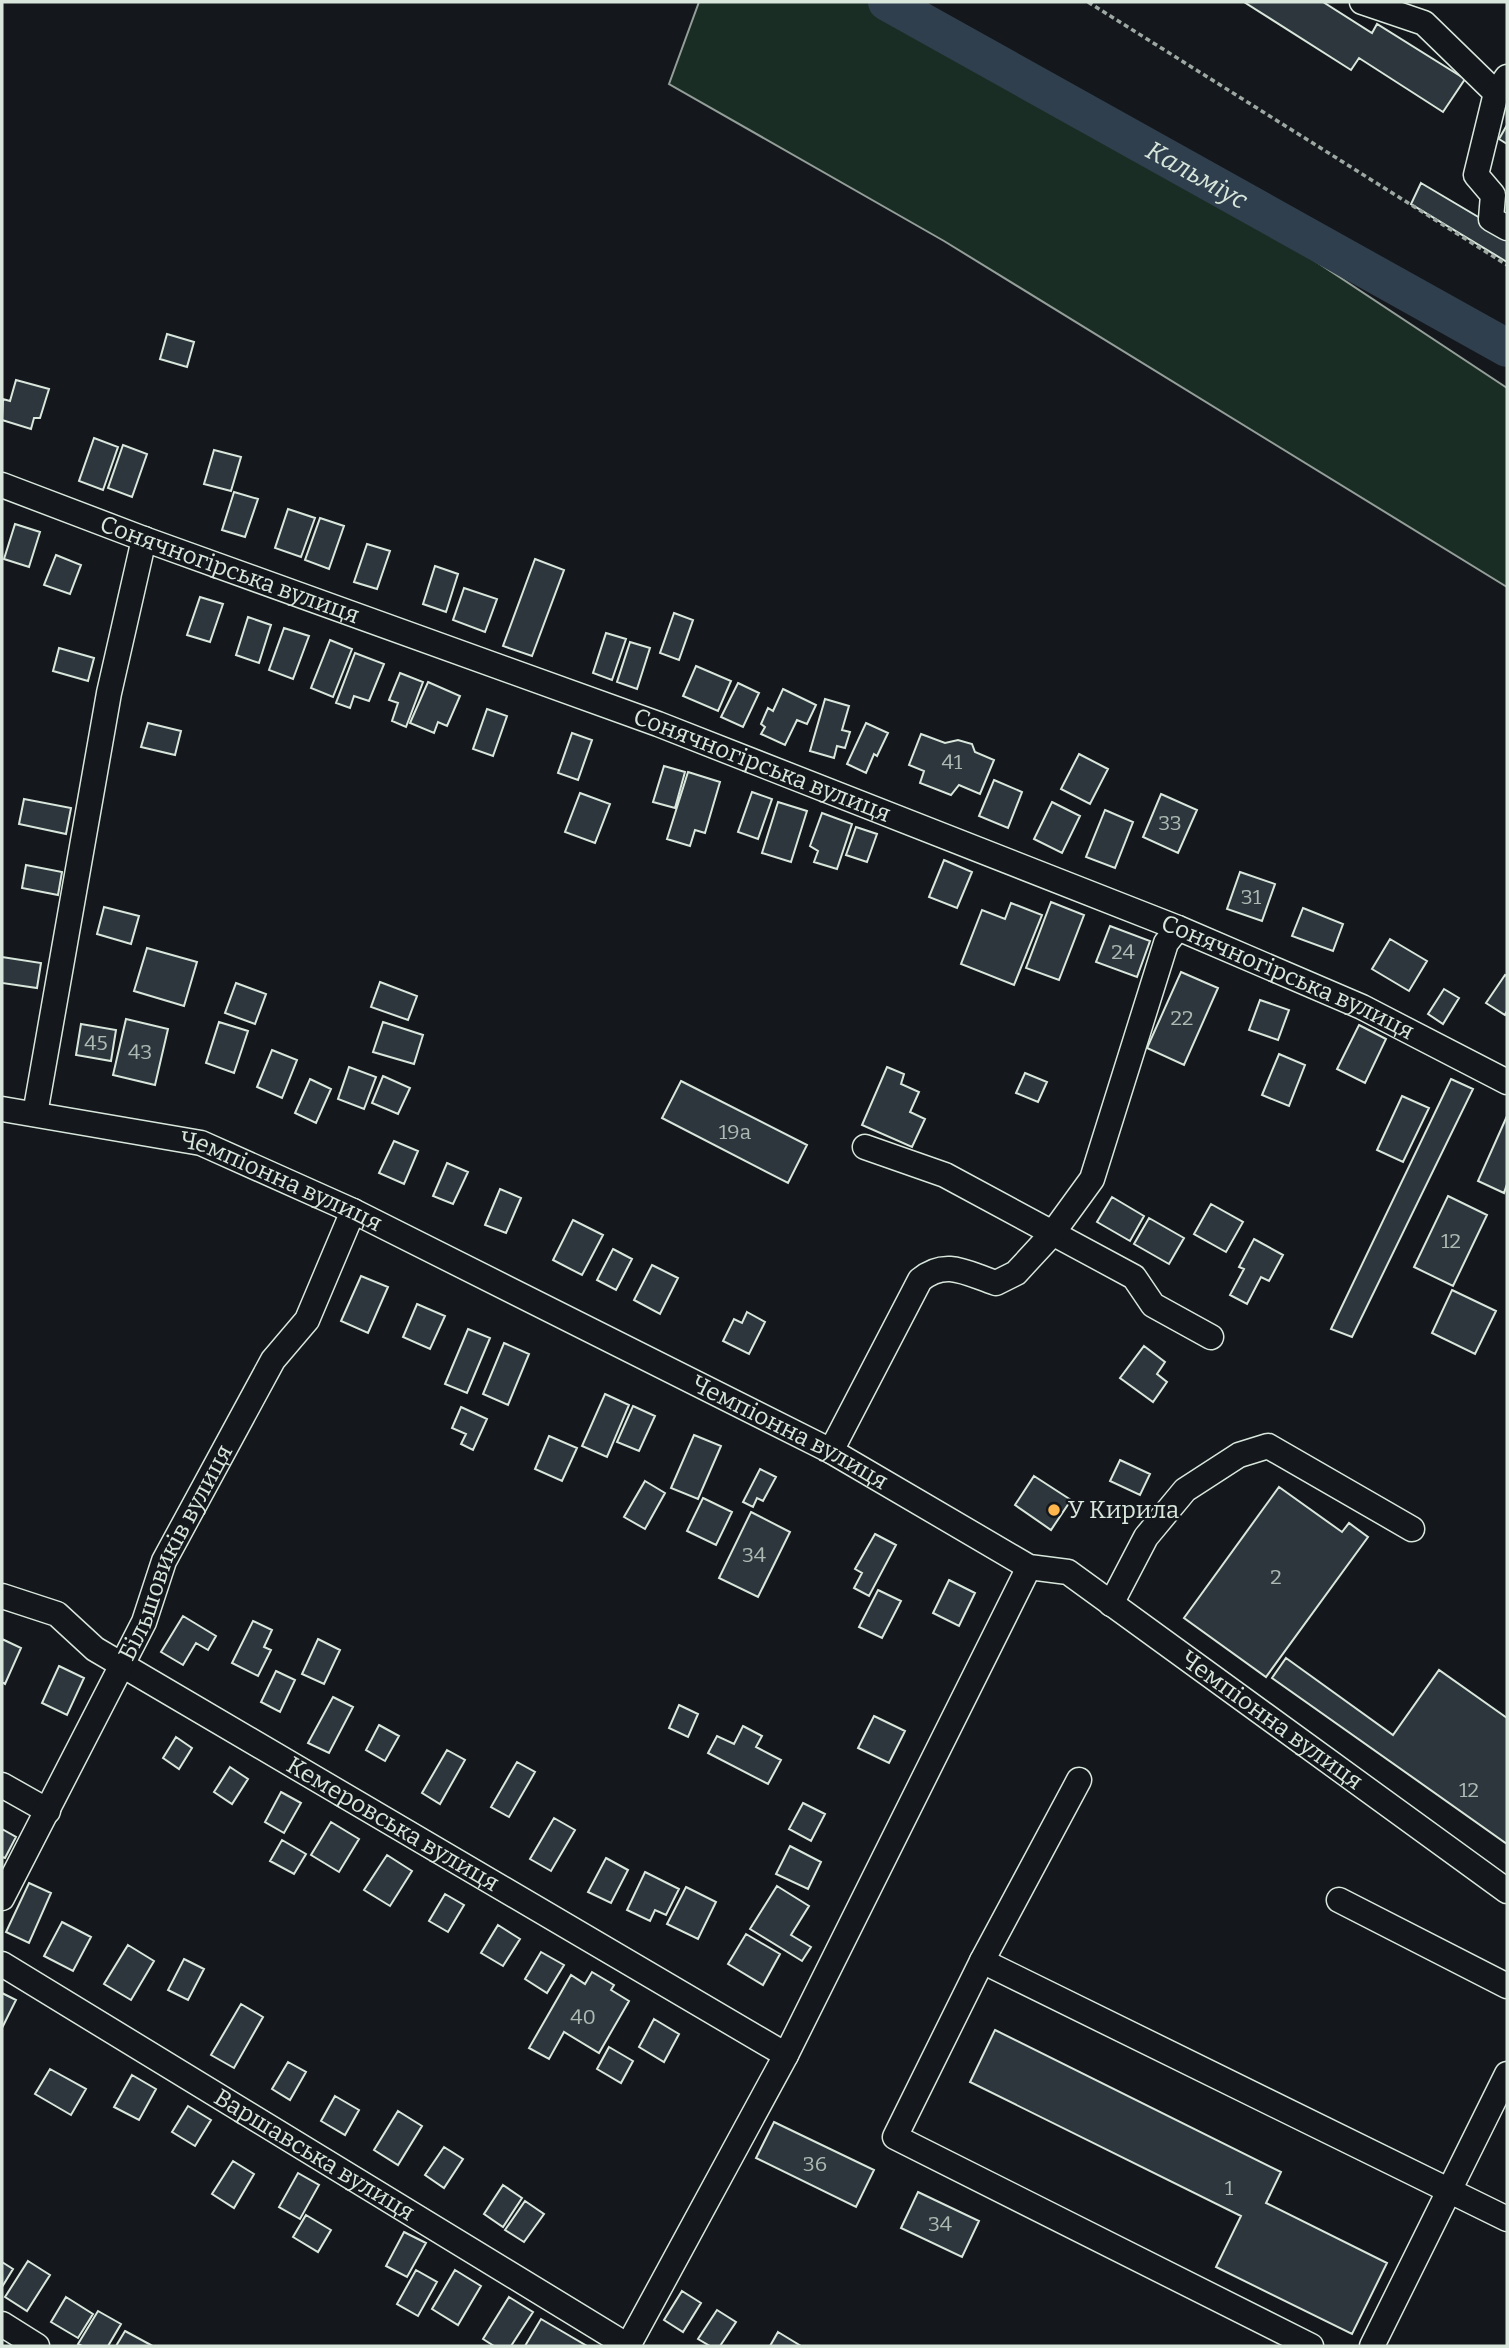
<svg xmlns="http://www.w3.org/2000/svg" width="1509" height="2348" font-family="Bitter,serif">
<style>
.green{fill:#1a2d24;stroke:#939e99;stroke-width:2}
.lines{fill:none;stroke-linecap:round;stroke-linejoin:round}
.river{stroke:#2f3f4d;stroke-width:38}
.building{fill:#2c363c;stroke:#d8e6dc;stroke-width:2}
.minor-casing{stroke:#d8e6dc;stroke-width:27}
.path{stroke:#9da8a2;stroke-width:3.5;stroke-dasharray:5 3.5;stroke-linecap:butt}
.minor{stroke:#14181c;stroke-width:24}
.poi-dot{fill:#ffb74d;stroke:#14181c;stroke-width:2.5}
.labels{text-anchor:middle;dominant-baseline:central;stroke-width:5;stroke-linejoin:round;paint-order:stroke}
.number-label{font-size:21px;fill:#adbab4}
.street-label{font-size:24px;fill:#d8e6dc;stroke:#14181c}
.poi-label{font-size:24px;fill:#d8e6dc;stroke:#14181c;text-anchor:start}
.water-label{font-size:26px;font-style:italic;fill:#d8e6dc;stroke:#14181c}
</style>
<rect width="100%" height="100%" fill="#14181c"/>
<path class="green" d="M699 2H924L1507 388V587L944 241 669 84Z"/>
<g class="lines">
<path class="river" id="s1" d="M887 2 1507 348"/>
</g>
<path class="building" d="M1244 2H1323L1372 33 1377 24 1465 79 1443 112 1359 58 1351 70Z
M1507 125V144L1499 139Z
M1421 183 1507 234V262L1411 204Z
M167 334 194 342 187 367 160 359Z
M16 380 49 389 40 418H34L31 429 2 420 3 399 10 401Z
M94 438 118 447 103 490 79 481Z
M123 445 147 454 132 497 108 488Z
M214 450 241 457 231 491 204 484Z
M234 492 258 499 245 537 222 530Z
M288 509 315 518 301 557 275 548Z
M320 518 344 526 329 569 305 560Z
M15 524 40 532 29 567 4 559Z
M367 544 390 551 377 589 354 582Z
M56 555 81 565 70 594 44 585Z
M535 559 564 570 532 656 503 646Z
M435 566 458 574 446 612 423 604Z
M464 588 497 599 485 632 453 620Z
M200 597 223 604 210 642 187 635Z
M674 613 693 620 679 660 660 653Z
M248 617 271 625 259 663 236 655Z
M284 628 309 636 293 679 269 670Z
M606 633 626 639 612 680 593 673Z
M330 640 352 649 333 697 311 688Z
M630 642 650 648 637 689 617 682Z
M59 648 94 658 88 681 53 671Z
M355 653 384 664 369 701 354 696 350 708 336 703Z
M696 666 731 681 718 711 683 696Z
M400 673 423 682 406 727 392 721 398 703 389 700Z
M428 682 460 696 447 726 438 722 434 733 410 723Z
M738 683 759 693 743 727 721 717Z
M783 689 816 705 807 724 797 720 785 745 761 734 765 727 761 724 768 708 773 711Z
M825 699 849 706 842 730 850 732 845 748 837 746 834 758 810 751Z
M487 709 507 716 493 756 473 749Z
M148 723 181 731 175 755 141 747Z
M866 723 888 733 877 756 874 754 866 773 847 764Z
M572 733 592 740 578 780 558 773Z
M921 734 945 743 958 740 972 744 975 752 994 760 980 794 959 785 951 795 920 783 924 771 909 765Z
M1079 754 1108 769 1090 804 1061 789Z
M664 766 685 772 675 808 653 802Z
M688 772 720 782 705 833 695 830 690 846 667 839Z
M994 780 1022 792 1008 828 979 816Z
M752 792 772 799 758 839 738 832Z
M580 793 610 804 595 843 565 832Z
M1161 794 1197 810 1178 853 1143 837Z
M24 799 71 808 66 834 19 824Z
M778 802 807 811 791 862 762 853Z
M1052 802 1080 816 1062 853 1034 839Z
M1105 810 1133 822 1115 868 1086 857Z
M822 813 852 824 837 869 814 862 818 851 810 846Z
M856 827 877 834 867 862 846 855Z
M944 860 972 872 957 908 929 897Z
M26 865 62 872 58 895 22 888Z
M1240 872 1275 884 1262 921 1227 909Z
M1051 902 1084 915 1059 980 1026 968Z
M1011 903 1042 915 1014 985 961 964 982 910 1005 919Z
M104 907 139 916 131 944 97 934Z
M1303 908 1343 924 1333 951 1292 936Z
M1110 926 1150 941 1137 977 1096 962Z
M1390 939 1427 961 1409 991 1372 969Z
M147 948 197 962 184 1006 134 991Z
M2 957 41 963 37 988 2 983Z
M1181 972 1218 988 1184 1065 1147 1048Z
M1505 975 1507 976V1011L1505 1015 1486 1003Z
M380 982 417 996 408 1020 371 1007Z
M236 983 266 994 255 1024 225 1013Z
M1444 989 1459 998 1443 1024 1428 1014Z
M1260 1000 1289 1010 1278 1040 1249 1030Z
M126 1019 168 1029 155 1085 113 1075Z
M219 1022 248 1031 234 1073 206 1063Z
M383 1022 423 1035 414 1064 373 1052Z
M81 1024 116 1030 111 1061 76 1055Z
M1359 1025 1386 1039 1365 1083 1337 1069Z
M272 1050 297 1060 282 1098 257 1087Z
M1279 1054 1305 1065 1289 1106 1262 1095Z
M349 1067 376 1077 364 1109 338 1099Z
M887 1067 904 1074 901 1084 919 1092 910 1112 925 1119 912 1147 862 1125Z
M1025 1073 1047 1082 1038 1102 1016 1093Z
M383 1076 410 1088 398 1114 372 1103Z
M310 1079 331 1089 316 1123 295 1113Z
M1451 1079 1473 1089 1352 1337 1331 1329Z
M681 1081 807 1145 788 1183 662 1118Z
M1402 1096 1429 1108 1403 1162 1377 1150Z
M1507 1116V1184L1504 1193 1478 1181Z
M394 1141 418 1151 404 1184 379 1173Z
M447 1163 468 1172 453 1204 433 1196Z
M500 1189 521 1198 506 1233 485 1225Z
M1448 1196 1487 1215 1453 1286 1414 1267Z
M1112 1197 1144 1216 1130 1241 1097 1222Z
M1211 1204 1243 1222 1226 1252 1194 1234Z
M1149 1218 1184 1238 1169 1264 1134 1244Z
M573 1220 603 1235 582 1275 553 1260Z
M1254 1239 1283 1255 1269 1281 1261 1277 1247 1304 1230 1295 1244 1269 1239 1267Z
M613 1249 632 1259 616 1290 597 1280Z
M652 1265 678 1278 660 1314 634 1300Z
M361 1276 388 1287 368 1333 341 1321Z
M1452 1290 1496 1311 1475 1354 1432 1333Z
M417 1304 445 1316 430 1349 403 1337Z
M747 1312 765 1322 749 1354 723 1341 734 1319 742 1323Z
M468 1329 490 1338 467 1393 445 1384Z
M504 1343 529 1354 508 1405 483 1394Z
M1144 1346 1165 1362 1157 1374 1167 1382 1153 1402 1120 1378Z
M605 1394 629 1405 607 1457 582 1446Z
M633 1406 655 1416 639 1451 617 1442Z
M461 1407 487 1419 473 1450 461 1444 466 1434 452 1428Z
M694 1435 721 1446 698 1499 671 1488Z
M549 1436 577 1448 562 1481 535 1469Z
M1120 1460 1150 1474 1140 1495 1110 1481Z
M760 1469 776 1477 763 1501 757 1498 753 1507 743 1502Z
M1034 1476 1071 1500 1051 1530 1015 1505Z
M645 1481 665 1493 645 1529 624 1517Z
M1279 1487 1342 1532 1349 1523 1368 1537 1266 1677 1184 1618Z
M703 1498 732 1512 716 1545 687 1531Z
M751 1512 790 1532 758 1597 719 1578Z
M875 1534 896 1545 869 1596 854 1588 862 1573 855 1569Z
M949 1580 975 1593 959 1626 933 1613Z
M878 1590 901 1601 882 1638 859 1627Z
M183 1616 216 1636 208 1650 196 1643 183 1665 161 1652Z
M253 1621 272 1630 264 1647 271 1650 258 1676 232 1663Z
M2 1639 21 1648 5 1684 2 1682Z
M318 1639 340 1650 324 1684 302 1674Z
M1286 1658 1393 1735 1439 1670 1507 1718V1844L1272 1678Z
M59 1666 84 1678 67 1715 42 1703Z
M276 1671 295 1680 280 1712 261 1702Z
M333 1697 353 1707 329 1753 308 1743Z
M679 1705 698 1714 688 1737 669 1728Z
M874 1716 905 1731 889 1763 858 1748Z
M379 1725 399 1736 385 1761 366 1750Z
M743 1726 762 1736 756 1747 781 1760 768 1784 708 1753 717 1736 734 1744Z
M176 1737 192 1748 179 1769 163 1758Z
M447 1750 465 1760 440 1804 422 1793Z
M517 1762 535 1772 509 1817 491 1807Z
M230 1767 248 1779 232 1804 214 1792Z
M281 1792 301 1803 284 1833 265 1822Z
M803 1803 825 1814 811 1841 789 1829Z
M554 1818 575 1830 551 1871 530 1859Z
M331 1822 359 1839 339 1872 311 1855Z
M2 1829 16 1837 5 1858 2 1857Z
M282 1840 306 1854 294 1874 270 1861Z
M790 1846 821 1862 808 1889 776 1874Z
M387 1855 412 1871 390 1906 364 1890Z
M606 1858 628 1870 611 1903 588 1892Z
M645 1872 679 1889 666 1915 655 1910 650 1921 627 1910Z
M29 1883 51 1893 29 1943 6 1932Z
M777 1886 809 1906 791 1935 811 1947 802 1961 750 1929Z
M686 1887 716 1902 698 1939 667 1924Z
M445 1894 464 1905 448 1932 429 1921Z
M62 1922 91 1937 73 1971 44 1956Z
M498 1925 520 1939 503 1966 481 1953Z
M746 1934 780 1954 763 1985 728 1964Z
M128 1945 154 1961 131 2000 104 1984Z
M541 1952 564 1965 547 1993 525 1979Z
M184 1959 204 1969 188 2000 168 1990Z
M592 1972 614 1985 611 1990 629 2001 599 2053 564 2032 549 2059 529 2048 571 1975 585 1984Z
M2 1993 16 2000 2 2028Z
M241 2004 263 2017 234 2068 211 2055Z
M654 2019 679 2034 664 2062 639 2047Z
M995 2030 1281 2172 1266 2203 1387 2263 1352 2334 1216 2267 1241 2216 970 2082Z
M609 2047 633 2061 621 2083 597 2069Z
M288 2062 306 2072 290 2100 272 2089Z
M50 2069 86 2089 71 2115 35 2094Z
M132 2075 156 2089 139 2120 114 2107Z
M335 2096 359 2110 345 2135 321 2121Z
M188 2106 211 2120 195 2146 172 2132Z
M398 2111 422 2126 398 2165 374 2150Z
M774 2122 874 2170 856 2207 756 2158Z
M444 2147 463 2159 444 2188 425 2175Z
M233 2161 254 2174 234 2208 212 2194Z
M298 2173 319 2185 300 2219 279 2207Z
M503 2185 522 2198 503 2227 484 2214Z
M918 2192 979 2221 962 2257 901 2228Z
M525 2201 544 2214 524 2242 505 2230Z
M306 2215 331 2230 318 2252 293 2237Z
M404 2232 426 2243 407 2277 386 2266Z
M28 2261 50 2275 27 2311 5 2297Z
M2 2262 13 2269 2 2287Z
M416 2270 437 2282 418 2316 397 2304Z
M455 2270 481 2286 458 2325 432 2309Z
M682 2291 701 2303 683 2332 664 2320Z
M66 2297 93 2314 78 2338 51 2322Z
M509 2297 533 2312 511 2346H494L483 2339Z
M717 2310 736 2322 720 2346H710L698 2339Z
M98 2311 121 2324 108 2346H82L78 2344Z
M541 2319 587 2346H525Z
M125 2331 151 2345 150 2346H116Z
M778 2332 801 2346H770Z"/>
<g class="lines">
<defs>
<g id="minor">
<path d="M1362 2 1424 23 1496 93 1507 77"/>
<path d="M1496 93 1476 175 1493 195 1491 219 1507 228"/>
<path id="s2" d="M2 485 144 539 658 724 1178 928 1362 1007 1507 1082"/>
<path id="s3" d="M2 1109 201 1143 353 1211 831 1451 1029 1567 1068 1572 1507 1891"/>
<path d="M35 1114 109 693 144 539"/>
<path d="M865 1147 945 1175 1134 1277 1153 1305 1211 1337"/>
<path d="M831 1451 920 1280C946 1258 968 1274 996 1283L1016 1273 1052 1234 1092 1179 1166 943 1178 928"/>
<path id="s4" d="M2 1596 57 1614 95 1649 786 2055"/>
<path d="M1111 1604 1146 1537 1185 1490 1239 1455 1268 1446 1412 1529"/>
<path d="M1079 1780 982 1961 895 2137 1311 2346"/>
<path d="M2 1785 48 1811"/>
<path id="s5" d="M2 1898 144 1622 164 1561 273 1360 307 1320 353 1211"/>
<path d="M1339 1900 1507 1986"/>
<path d="M982 1961 1507 2219"/>
<path id="s6" d="M2 1964 628 2346"/>
<path d="M2 2324 37 2346"/>
<path d="M628 2346 786 2055 1029 1567"/>
<path d="M1372 2346 1507 2074"/>
</g>
</defs>
<use href="#minor" class="minor-casing"/>
<path class="path" d="M1088 2 1507 265"/>
<use href="#minor" class="minor"/>
</g>
<circle class="poi-dot" cx="1054" cy="1510" r="7"/>
<g class="labels">
<g class="number-label">
<text x="952" y="762">41</text>
<text x="1170" y="823">33</text>
<text x="1251" y="897">31</text>
<text x="1123" y="952">24</text>
<text x="1182" y="1018">22</text>
<text x="96" y="1043">45</text>
<text x="140" y="1052">43</text>
<text x="735" y="1132">19а</text>
<text x="1451" y="1241">12</text>
<text x="754" y="1555">34</text>
<text x="1276" y="1577">2</text>
<text x="1469" y="1790">12</text>
<text x="583" y="2017">40</text>
<text x="815" y="2164">36</text>
<text x="1229" y="2188">1</text>
<text x="940" y="2224">34</text>
</g>
<g class="street-label">
<text stroke="none"><textPath href="#s2" startOffset="243">Сонячногірська вулиця</textPath></text>
<text stroke="none"><textPath href="#s2" startOffset="810">Сонячногірська вулиця</textPath></text>
<text stroke="none"><textPath href="#s2" startOffset="1377">Сонячногірська вулиця</textPath></text>
<text stroke="none"><textPath href="#s3" startOffset="290">Чемпіонна вулиця</textPath></text>
<text stroke="none"><textPath href="#s3" startOffset="858">Чемпіонна вулиця</textPath></text>
<text stroke="none"><textPath href="#s5" startOffset="387">Більшовиків вулиця</textPath></text>
<text stroke="none"><textPath href="#s3" startOffset="1424">Чемпіонна вулиця</textPath></text>
<text stroke="none"><textPath href="#s4" startOffset="455">Кемеровська вулиця</textPath></text>
<text stroke="none"><textPath href="#s6" startOffset="366">Варшавська вулиця</textPath></text>
</g>
<g class="poi-label">
<text x="1068" y="1510">У Кирила</text>
</g>
<g class="water-label">
<text stroke="none"><textPath href="#s1" startOffset="355">Кальміус</textPath></text>
</g>
</g>
<rect width="1509" height="2348" fill="none" stroke="#d8e6dc" stroke-width="7"/>
</svg>
